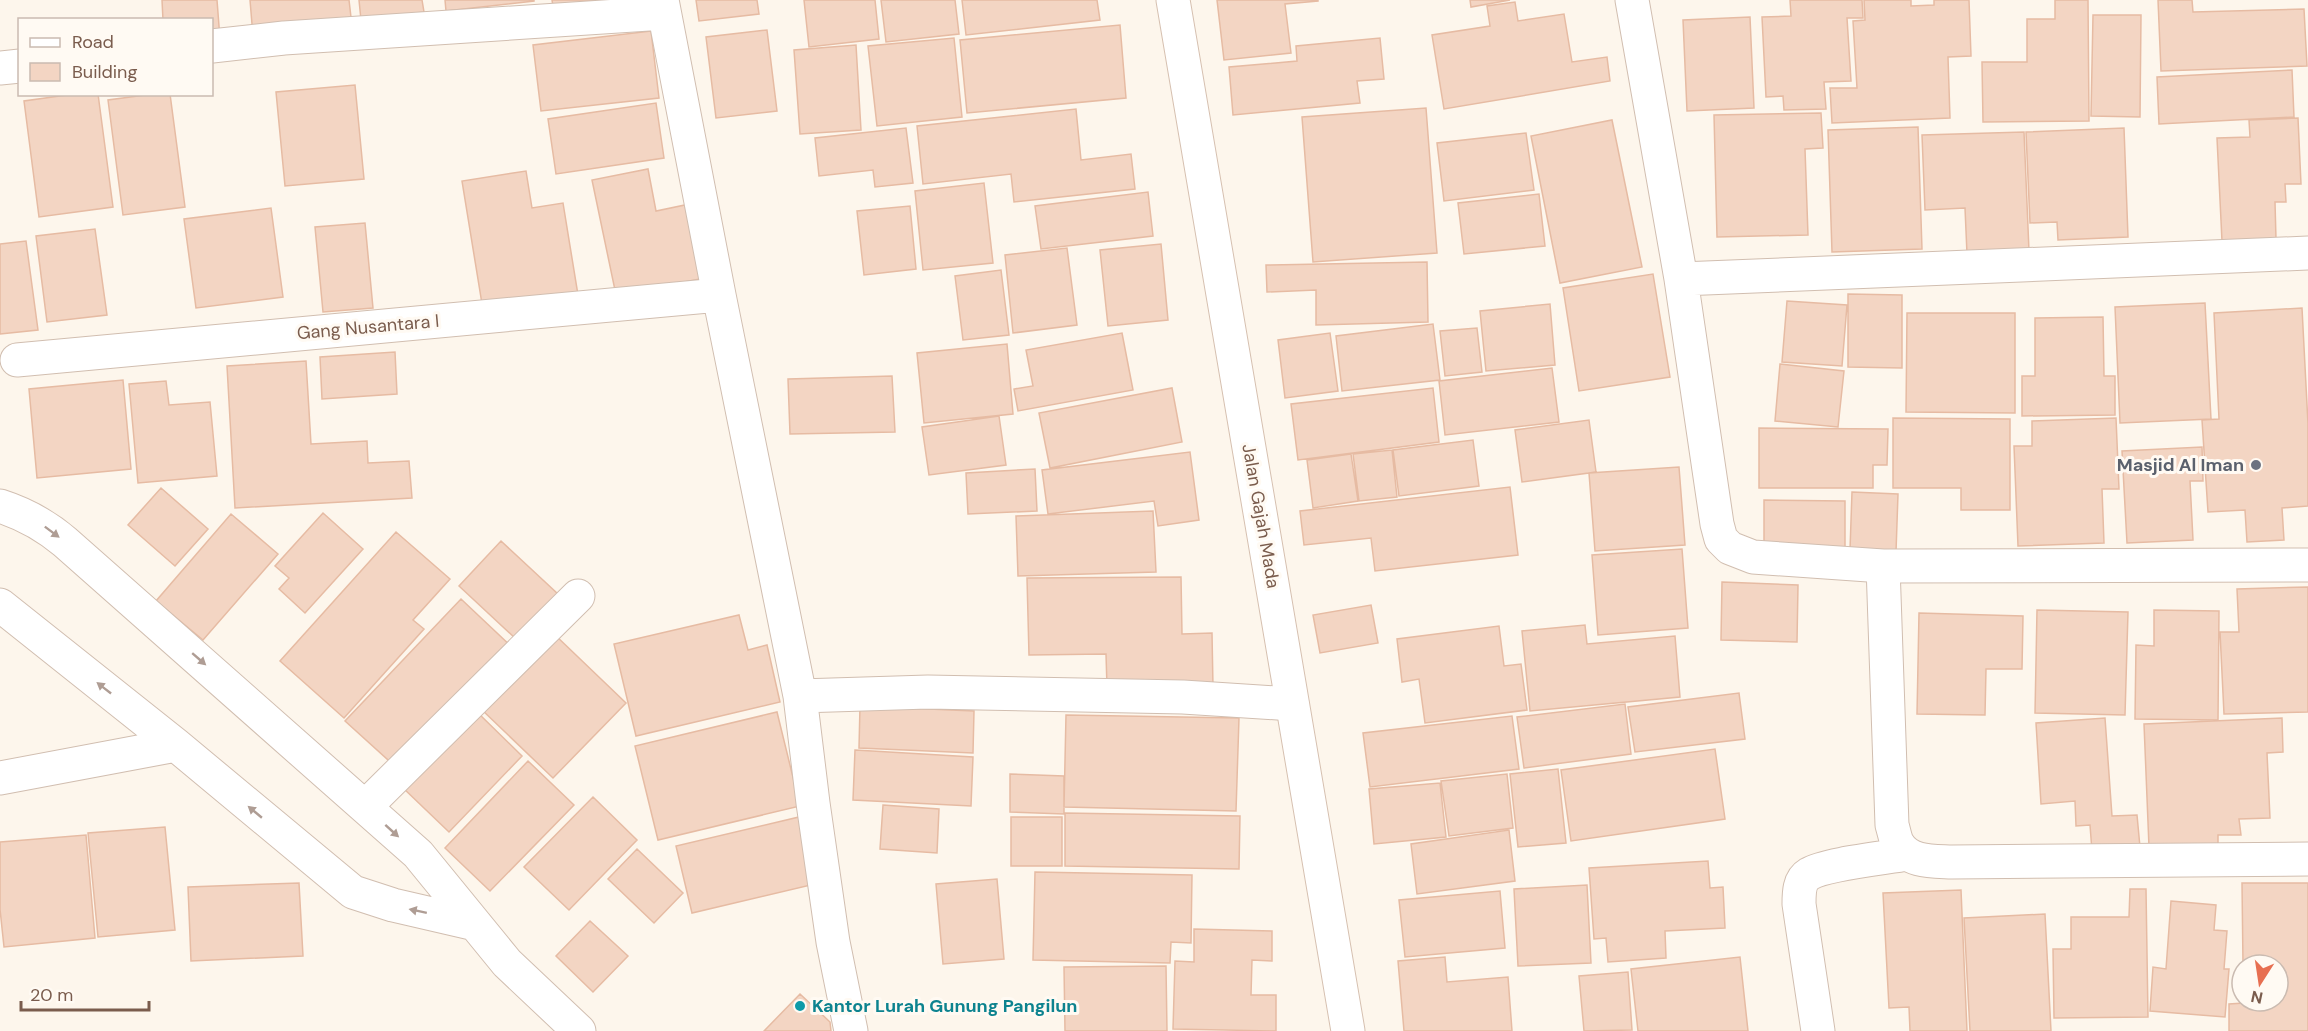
<svg xmlns="http://www.w3.org/2000/svg" width="2308" height="1031" font-family="'DM Sans',sans-serif">
<style>
.building{fill:#f3d5c3;stroke:#e6bba3;stroke-width:1.5}
.lines{fill:none;stroke-linecap:round;stroke-linejoin:round}
.minor-casing{stroke:#d1beb0;stroke-width:35}
.secondary-casing{stroke:#d6c0b0;stroke-width:35}
.minor{stroke:#fff;stroke-width:33}
.secondary{stroke:#fff;stroke-width:33}
.oneway{fill:#af9d94}
.worship-dot{fill:#6b7280;stroke:#fffaf3;stroke-width:2}
.culture-dot{fill:#0f9aa8;stroke:#fffaf3;stroke-width:2}
.labels{text-anchor:middle;dominant-baseline:central;stroke-width:6;stroke-linejoin:round;paint-order:stroke}
.street-label{font-size:18px;fill:#7a5c4d;stroke:#fffaf3}
.worship-label{font-size:18px;font-weight:bold;fill:#5b616d;stroke:#fffaf3;text-anchor:end}
.culture-label{font-size:18px;font-weight:bold;fill:#0d838f;stroke:#fffaf3;text-anchor:start}
</style>
<rect width="100%" height="100%" fill="#fdf6ec"/>
<path class="building" d="M162 0H217L220 39H212V20H163Z
M250 0H349L352 26 253 36Z
M359 0H422L424 12 361 20Z
M445 0H534V1L446 11Z
M552 0H632L554 13Z
M696 0H757L759 14 699 21Z
M804 0H875L879 39 809 47Z
M881 0H955L959 34 886 42Z
M962 0H1097L1100 20 966 35Z
M1217 0H1318V1L1285 4 1291 53 1224 60Z
M1470 0H1510L1471 7Z
M1790 0H1862L1863 18H1847L1851 81 1824 82 1826 109 1784 110 1783 96 1766 97 1762 17 1791 16Z
M1864 0H1911V6L1934 5V0H1969L1971 56 1948 57 1950 118 1832 123 1830 88H1857L1853 21 1865 20Z
M2055 0H2088L2089 121 1983 122 1982 62H2027V19H2055Z
M2158 0H2192L2193 12 2304 9 2307 66 2161 71Z
M1515 2 1518 21 1564 14 1572 62 1607 57 1610 81 1444 109 1432 35 1490 26 1487 6Z
M2093 15H2141L2140 117 2091 116Z
M1750 17 1754 108 1687 111 1683 20Z
M1120 25 1126 98 967 113 960 40Z
M767 30 777 111 716 118 706 37Z
M651 31 659 98 541 111 533 45Z
M954 38 962 117 877 126 868 46Z
M1380 38 1384 79 1357 81 1360 103 1233 115 1229 67 1297 61 1296 46Z
M856 45 861 130 800 134 794 50Z
M2292 70 2294 117 2159 124 2157 77Z
M355 85 364 179 285 186 276 92Z
M74 94H98L113 207 39 217 24 101Z
M153 94H170L185 207 123 215 108 100Z
M656 103 664 158 556 174 548 119Z
M1426 108 1437 253 1313 262 1302 117Z
M1076 109 1081 160 1131 154 1135 189 1014 202 1011 174 923 184 917 126Z
M1821 113 1823 148 1805 149 1808 235 1717 237 1714 115Z
M2298 118 2301 184H2285L2286 202H2275L2276 239 2222 241 2217 138 2250 137 2249 120Z
M1612 120 1642 267 1560 283 1531 136Z
M1918 127 1922 249 1832 252 1828 130Z
M906 128 913 183 875 187 873 170 819 176 815 138Z
M2124 128 2128 237 2058 240 2057 222 2030 223 2026 132Z
M2024 132 2029 251 1967 254 1965 208 1925 210 1922 135Z
M1526 133 1534 190 1444 201 1437 143Z
M648 169 656 211 685 205 700 279 616 295 592 180Z
M526 171 532 208 563 203 578 295 483 310 462 181Z
M984 183 993 263 923 270 915 191Z
M1148 192 1153 236 1041 249 1035 206Z
M1539 194 1545 246 1464 254 1458 203Z
M910 206 916 269 864 275 857 211Z
M271 208 283 297 196 308 184 219Z
M365 223 373 308 323 312 315 227Z
M95 229 107 315 47 322 36 236Z
M26 241 38 330 0 334V244Z
M1161 244 1168 320 1108 326 1100 250Z
M1067 248 1077 325 1013 333 1005 255Z
M1427 262 1428 322 1316 325V290L1267 292 1266 265Z
M1001 270 1009 335 963 340 955 276Z
M1653 274 1670 377 1579 391 1563 288Z
M1848 294 1902 295V368L1848 367Z
M1787 301 1847 305 1842 366 1782 362Z
M2205 303 2211 419 2120 423 2115 307Z
M1550 304 1555 365 1486 371 1480 311Z
M2302 308 2308 424V506L2282 508 2284 540 2247 542 2245 510 2208 512 2202 420 2219 419 2214 313Z
M1907 313H2015V413L1906 412Z
M2103 317 2104 376H2115V415L2022 416V376H2035V318Z
M1433 324 1440 380 1342 391 1336 336Z
M1477 328 1482 372 1445 376 1440 331Z
M1122 333 1133 390 1018 411 1014 389 1033 386 1026 350Z
M1330 333 1338 391 1285 398 1278 340Z
M1007 344 1013 414 924 423 917 353Z
M395 352 397 394 322 399 320 357Z
M306 361 311 444 367 441 368 463 409 461 412 498 235 508 227 366Z
M1780 364 1844 371 1838 427 1775 421Z
M1552 368 1559 422 1445 435 1439 381Z
M892 376 895 432 790 434 788 379Z
M123 380 131 469 37 478 29 389Z
M166 381 169 405 210 402 217 476 138 483 129 384Z
M1172 388 1182 442 1050 468 1039 413Z
M1433 388 1439 442 1298 460 1291 404Z
M999 416 1006 465 929 475 922 427Z
M1893 418 2010 419V510H1961V488H1893Z
M2116 418 2119 489H2102L2104 543 2018 546 2014 446H2032V421Z
M1589 420 1596 472 1522 482 1515 430Z
M1759 428 1888 429 1887 465H1873V488H1759Z
M1473 440 1479 486 1399 496 1393 450Z
M2202 447 2203 481H2190L2193 540 2127 543 2122 451Z
M1392 450 1397 497 1359 501 1353 454Z
M1190 452 1199 520 1158 526 1154 501 1048 514 1042 470Z
M1351 454 1358 501 1313 508 1307 460Z
M1679 467 1685 545 1595 551 1589 473Z
M1035 469 1037 511 968 514 966 473Z
M1510 487 1518 555 1375 571 1371 538 1304 545 1300 511Z
M161 488 208 529 175 566 128 525Z
M1852 492 1898 494 1896 552 1850 550Z
M1764 500 1845 501V556H1764Z
M1153 511 1156 572 1018 576 1016 516Z
M323 513 363 549 305 613 279 589 289 578 275 566Z
M231 514 278 554 203 640 156 601Z
M396 532 450 579 413 620 424 629 344 718 280 661Z
M501 541 558 594 516 639 459 586Z
M1682 549 1688 628 1598 635 1592 555Z
M1181 577 1182 634 1212 633 1213 687H1107L1106 654 1029 655 1027 578Z
M1722 582 1798 585 1797 642 1721 640Z
M2308 587V712L2224 714 2220 632H2239L2237 589Z
M461 599 513 648 398 769 345 721Z
M1371 605 1378 643 1320 653 1313 615Z
M2037 610 2128 612 2125 715 2035 713Z
M2154 610 2219 611 2218 720 2135 719 2136 645 2154 646Z
M1919 613 2023 616 2022 669H1986L1985 715 1917 714Z
M739 615 748 650 767 645 780 702 636 736 614 644Z
M1585 625 1587 644 1675 636 1680 697 1530 711 1522 631Z
M1499 626 1504 666 1521 664 1527 710 1425 723 1419 679 1402 682 1397 639Z
M553 633 626 703 553 778 480 708Z
M1739 693 1745 739 1635 752 1628 707Z
M1625 704 1631 754 1524 768 1517 717Z
M860 706 974 711 973 753 859 748Z
M475 710 522 756 449 832 401 786Z
M777 712 800 806 658 840 635 746Z
M1066 715 1239 718 1236 811 1064 807Z
M1512 716 1519 769 1370 787 1363 733Z
M2105 718 2112 816 2137 815 2140 847 2092 851 2090 825 2076 826 2075 801 2041 804 2036 723Z
M2282 718 2283 752 2267 753 2270 818 2239 819 2241 835H2218V844L2149 847 2144 724Z
M1715 749 1725 819 1571 841 1561 770Z
M855 750 973 757 971 806 853 800Z
M528 761 574 805 490 891 445 848Z
M1558 769 1566 843 1518 847 1510 774Z
M1010 774 1064 776V814L1010 812Z
M1507 774 1513 828 1449 836 1441 781Z
M1440 783 1446 837 1374 844 1369 789Z
M593 797 637 840 569 910 524 867Z
M883 805 939 809 937 853 880 849Z
M1065 813 1240 816 1239 869 1065 866Z
M799 817 815 884 692 913 676 846Z
M1011 817H1062V866H1011Z
M165 827 175 930 98 937 88 833Z
M1509 830 1515 881 1417 894 1411 844Z
M86 835 95 938 4 947 0 909V842Z
M637 849 683 893 654 923 608 879Z
M1708 861 1710 888 1723 887 1725 928 1665 931 1666 958 1608 962 1606 938 1594 939 1589 868Z
M1035 872 1192 875 1191 943 1171 942 1170 963 1033 960Z
M997 879 1004 959 943 964 936 884Z
M299 883 303 956 191 961 188 887Z
M2242 883H2308V1031H2229V1004L2244 1003V1001H2278V965H2243Z
M1587 885 1591 963 1518 966 1514 889Z
M2130 889H2146L2148 1017 2054 1018 2053 949H2071V917H2129Z
M1961 890 1967 1031H1910L1909 1007 1889 1008 1883 893Z
M1500 891 1505 948 1405 957 1399 900Z
M2171 901 2216 905 2214 930 2227 931 2224 969H2229L2225 1017 2150 1011 2153 967 2166 969Z
M2045 914 2051 1031H1970L1964 918Z
M590 921 628 956 593 992 556 956Z
M1194 929 1272 931V961L1252 960 1251 995H1276V1031L1173 1029 1175 961 1194 962Z
M1445 957 1447 982 1508 977 1512 1031H1404L1398 961Z
M1740 957 1748 1031H1638L1631 969Z
M1166 966 1167 1031H1065L1064 967Z
M1628 972 1632 1030 1584 1031 1579 976Z
M800 994 830 1022 831 1031H764Z"/>
<g class="lines">
<defs>
<path id="minor" d="M662 0 719 295 800 696 813 803 833 942 851 1031
M1632 0 1681 279 1717 524 1721 539 1730 548 1753 557 1883 566 2308 565
M212 46 284 38 664 13
M0 68 20 66
M1681 279 2308 253
M17 360 719 295
M0 506C25 514 45 525 65 542L418 854 507 963 579 1031
M1883 566 1892 825C1894 831 1895 839 1898 844 1909 863 1934 861 1952 862L2308 859
M0 605 176 745 353 892 393 905 475 924
M800 696 928 692 1183 697 1292 704
M0 778 176 745
M365 807 578 596
M1818 1031 1799 904C1799 893 1799 880 1809 874 1825 864 1885 858 1907 854"/>
<path id="secondary" d="M1173 0 1348 1031"/>
</defs>
<use href="#minor" class="minor-casing"/>
<use href="#secondary" class="secondary-casing"/>
<use href="#minor" class="minor"/>
<use href="#secondary" class="secondary"/>
</g>
<defs><path id="oneway-solid" d="M-6-.8H1V-3.2L6.5 0L1 3.2V.8H-6Z" transform="scale(1.5)"/></defs>
<g class="oneway">
<use href="#oneway-solid" transform="translate(52 532) rotate(37)"/>
<use href="#oneway-solid" transform="translate(199 659) rotate(41)"/>
<use href="#oneway-solid" transform="translate(104 688) rotate(-142)"/>
<use href="#oneway-solid" transform="translate(255 812) rotate(-140)"/>
<use href="#oneway-solid" transform="translate(392 831) rotate(42)"/>
<use href="#oneway-solid" transform="translate(418 911) rotate(-168)"/>
</g>
<circle class="worship-dot" cx="2256" cy="465" r="6"/>
<circle class="culture-dot" cx="800" cy="1006" r="6"/>
<g class="labels">
<g class="street-label">
<text transform="translate(368 327) rotate(-5)">Gang Nusantara I</text>
<text transform="translate(1261 516) rotate(80)">Jalan Gajah Mada</text>
</g>
<g class="worship-label">
<text x="2244" y="465">Masjid Al Iman</text>
</g>
<g class="culture-label">
<text x="812" y="1006">Kantor Lurah Gunung Pangilun</text>
</g>
</g>
<rect x="18" y="18" width="195" height="78" fill="#fffaf3" stroke="#cabbb1" stroke-width="1.5"/>
<rect x="30" y="38" width="30" height="9" fill="#ffffff" stroke="#cabbb1" stroke-width="1.5"/>
<text x="72" y="48" font-size="18" fill="#7a5c4d">Road</text>
<rect x="30" y="63" width="30" height="18" fill="#f3d5c3" stroke="#cabbb1" stroke-width="1.5"/>
<text x="72" y="78" font-size="18" fill="#7a5c4d">Building</text>
<g transform="translate(2260 983) rotate(192)"><circle r="28" fill="#fffaf3" stroke="#cabbb1" stroke-width="1.5"/>
<path d="M0-4.5L10 22L0 15L-10 22Z" fill="#e76f51"/>
<text y="-9" font-size="16" font-weight="bold" text-anchor="middle" fill="#7a5c4d">N</text>
</g>
<path d="M21 1001v9h128v-9" fill="none" stroke="#7a5c4d" stroke-width="3"/>
<text x="30" y="1001" font-size="18" fill="#7a5c4d" stroke="#fffaf3" stroke-width="4.5" paint-order="stroke">20 m</text>
</svg>
